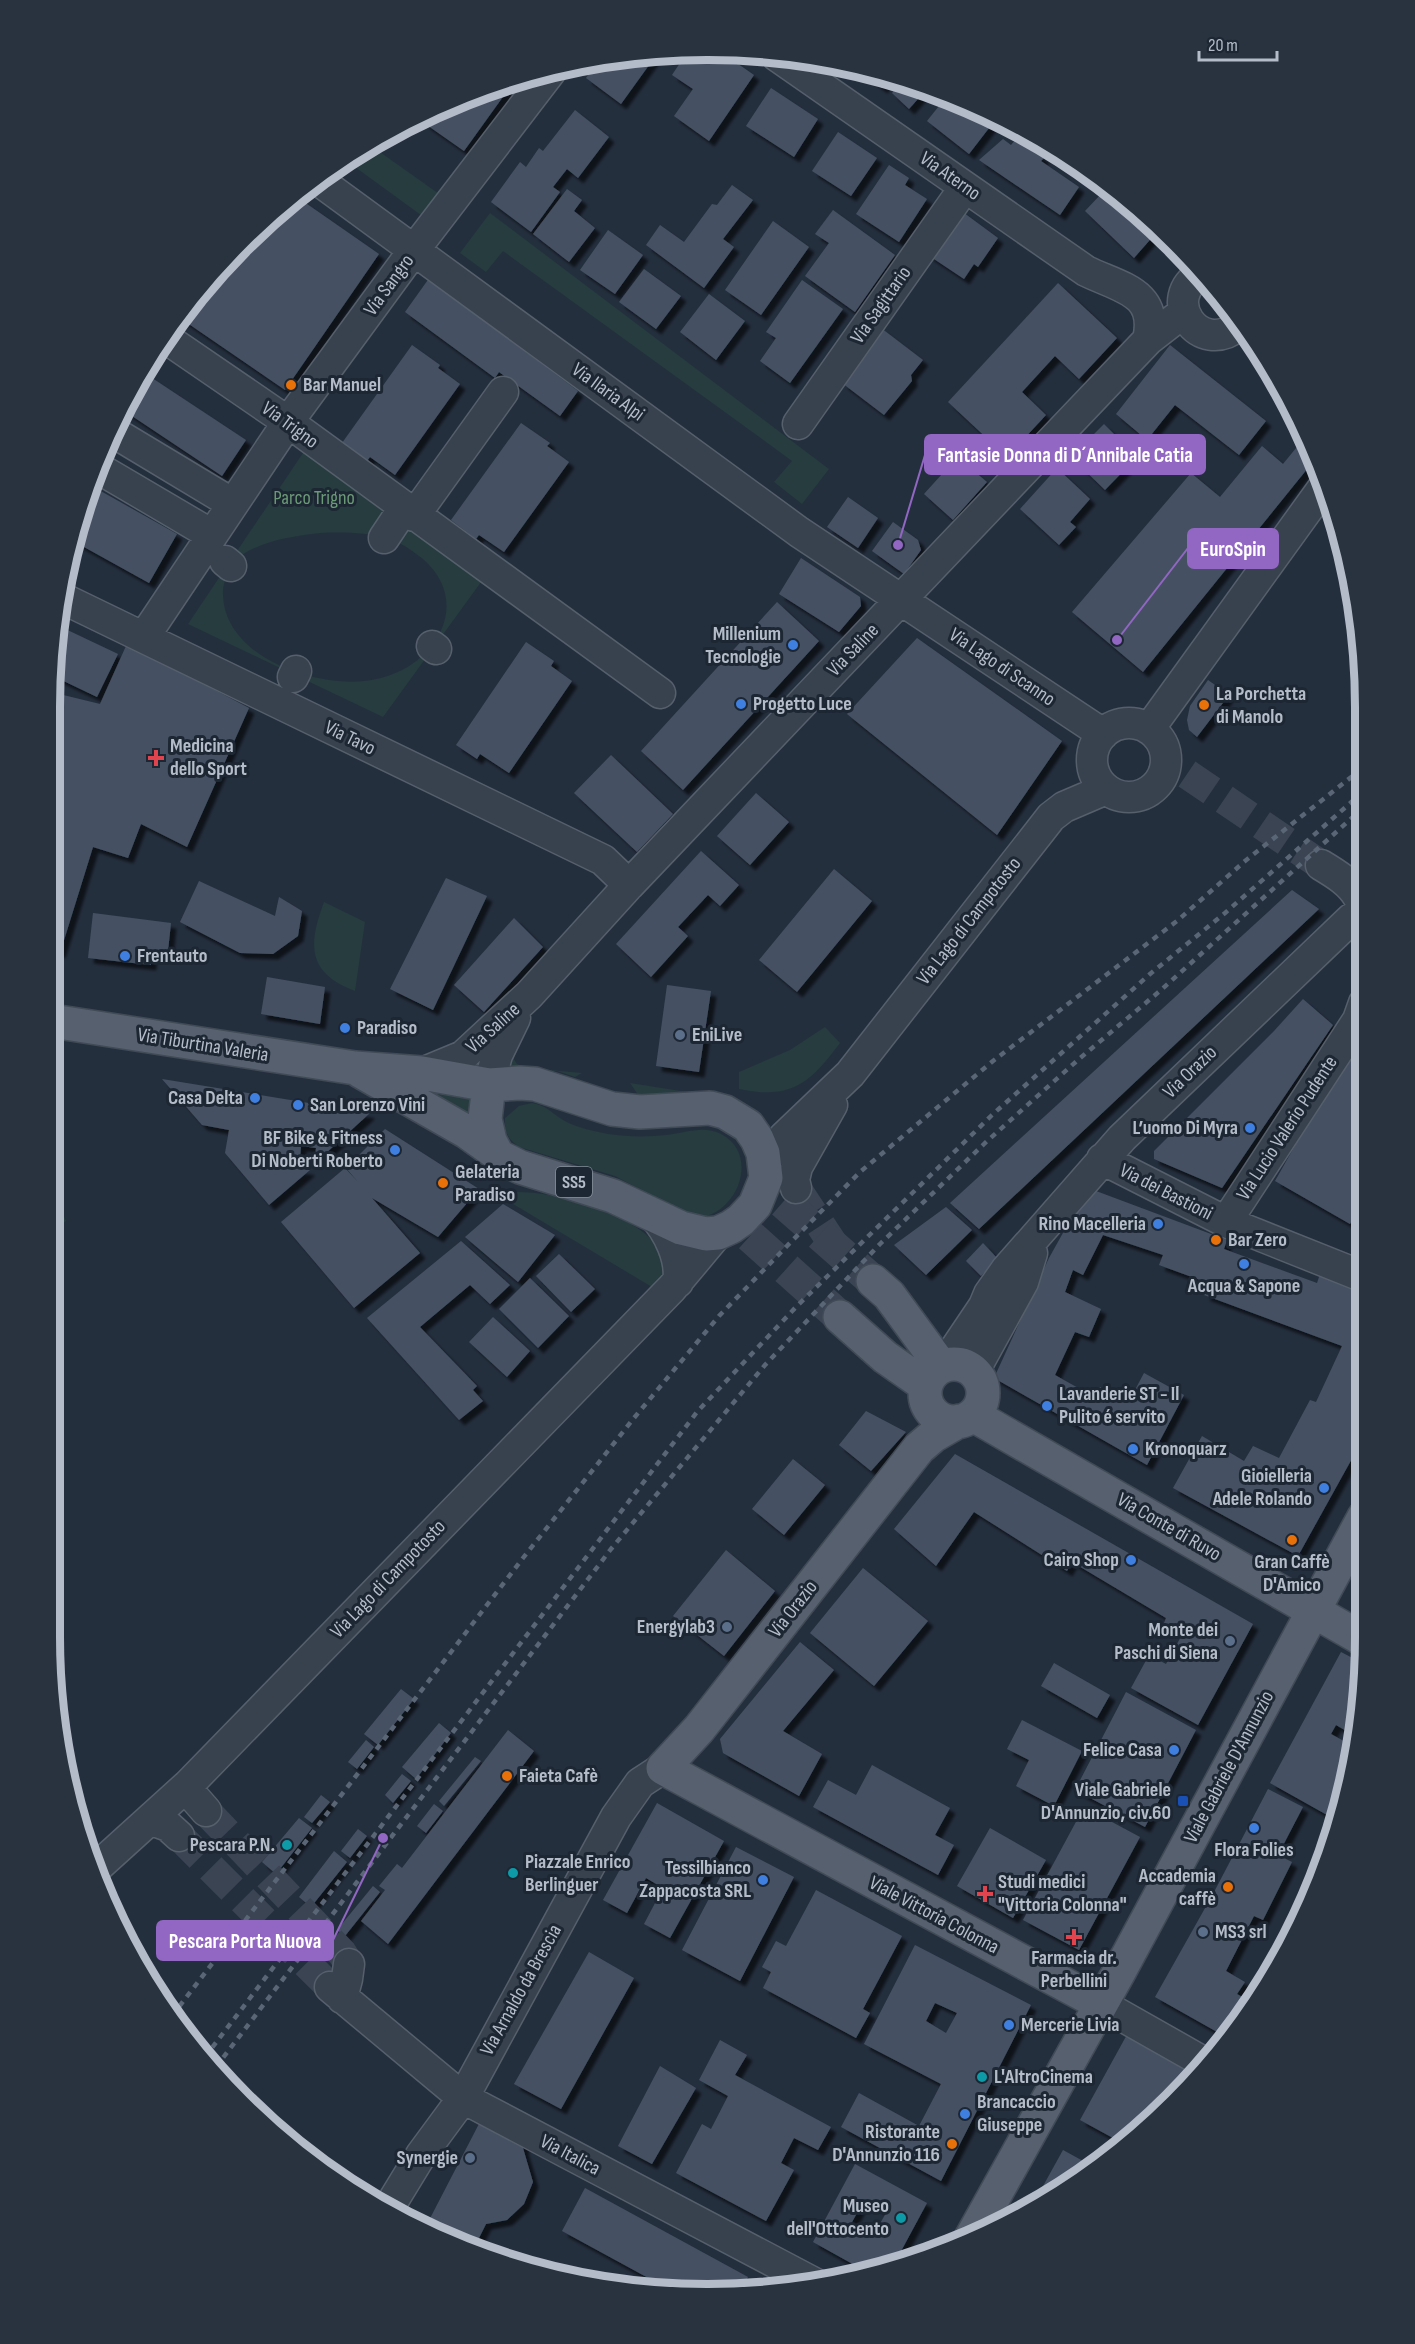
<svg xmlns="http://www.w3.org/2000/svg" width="1415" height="2344" font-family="'Sofia Sans Condensed',sans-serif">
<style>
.green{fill:#263c3f;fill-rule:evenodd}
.building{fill:#455162;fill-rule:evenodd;filter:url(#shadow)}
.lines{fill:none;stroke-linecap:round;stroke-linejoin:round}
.minor-tunnel{stroke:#3a4453;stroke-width:30;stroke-dasharray:30 15;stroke-linecap:butt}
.major-tunnel{stroke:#3a4453;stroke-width:33;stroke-dasharray:33 16;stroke-linecap:butt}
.minor-casing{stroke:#565f6c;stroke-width:33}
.major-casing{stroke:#414a57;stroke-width:36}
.minor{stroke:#38414e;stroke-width:30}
.major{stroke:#56606e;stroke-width:33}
.rail{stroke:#5a6575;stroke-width:4.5;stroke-dasharray:6 6;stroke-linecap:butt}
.food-dot{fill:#e8710a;stroke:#1d2633;stroke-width:2}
.shop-dot{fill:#3f7fe0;stroke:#1d2633;stroke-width:2}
.health-dot{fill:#e0444e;stroke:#1d2633;stroke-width:2}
.service-dot{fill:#5c6f8a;stroke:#1d2633;stroke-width:2}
.transit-dot{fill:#1a4fb4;stroke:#1d2633;stroke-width:2}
.culture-dot{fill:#0f9aa8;stroke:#1d2633;stroke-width:2}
.labels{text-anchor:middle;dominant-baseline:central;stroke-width:6;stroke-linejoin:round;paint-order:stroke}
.shield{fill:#1d2633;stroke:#878f9c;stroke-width:1.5}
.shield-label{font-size:18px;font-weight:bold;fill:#b4bcc9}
.street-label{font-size:20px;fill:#b4bcc9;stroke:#1d2633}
.poi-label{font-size:20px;font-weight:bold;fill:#b4bcc9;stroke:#1d2633;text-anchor:start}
.park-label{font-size:20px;fill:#6b9a76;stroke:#1d2633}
.rim{fill:none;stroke:#b4bcc9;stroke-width:8}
.leader{fill:none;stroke:#9266c3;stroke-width:2}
.callout-dot{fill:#9266c3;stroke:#1d2633;stroke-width:2}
.callout{fill:#9266c3;stroke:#9266c3;stroke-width:2}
.callout-label{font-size:21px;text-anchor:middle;font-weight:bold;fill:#fff}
</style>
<defs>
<filter id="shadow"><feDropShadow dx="5.5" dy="5.5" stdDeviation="1.5" flood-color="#0009"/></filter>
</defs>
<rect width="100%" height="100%" fill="#242f3e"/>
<path class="green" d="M370 145 442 196 425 218 344 159Z
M490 213 829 469 802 504 774 482 792 461 762 439 503 251 486 272 460 253Z
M305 450 484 578 383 717 188 624ZM320 533C345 532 373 532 397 542 406 546 415 553 423 559 473 603 436 664 381 678 327 693 225 661 223 595 222 582 232 562 242 555 264 540 295 536 320 533Z
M324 902 365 922 355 991C307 973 308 945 324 902Z
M825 1027 840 1043C810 1083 792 1100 739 1089V1072L790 1050Z
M512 1056 517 1064 527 1068 582 1073 575 1077 557 1071 507 1072Z
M630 1083 687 1092 649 1101 641 1099Z
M425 1089 473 1094 468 1119Z
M532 1103C545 1105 551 1112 560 1118 573 1127 593 1131 608 1134 628 1137 647 1137 667 1135 686 1133 703 1125 721 1134 762 1155 736 1219 693 1218L615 1176 519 1147C508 1139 504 1132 505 1118L519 1106Z
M517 1192C556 1192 619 1210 649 1237 659 1246 663 1257 667 1270L657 1290 503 1198Z
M53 1193 66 1221 53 1231Z"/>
<path class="building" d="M708 50H718L754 75 709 141 674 116 693 89 672 75 688 51Z
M657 54 621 104 586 78 599 60Z
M856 68 882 76 890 78 882 88Z
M901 82 926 90 909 109 892 93Z
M507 84 510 87 464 151 424 123 432 112 456 99Z
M771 88 818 119 794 157 746 126Z
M947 96 960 100 996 119 969 154 927 121Z
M575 110 609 137 578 178 567 169 553 187 560 192 531 232 491 202 520 162 526 167 539 148 543 151Z
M838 132 877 158 851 196 812 171Z
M1017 138 1044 158 1041 161 1079 187 1060 215 979 160 1003 139 1011 145Z
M889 165 909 178 905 185 927 199 899 242 856 214Z
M732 185 753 200 723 239 734 247 704 288 646 245 660 225 684 242 712 204 717 205Z
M567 189 582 200 574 211 595 228 569 262 533 234Z
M1104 191 1122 208 1124 205 1156 233 1134 258 1085 211Z
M297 197 379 254 285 390 180 318 242 242Z
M833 210 895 255 855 312 805 276 829 243 815 234Z
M960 210 998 238 978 267 974 264 964 279 928 255Z
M773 221 809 247 761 315 725 290Z
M608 230 643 255 615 294 580 270Z
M644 269 681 296 656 329 619 302Z
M430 277 520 344 518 346 578 391 560 416 499 372 495 378 405 312Z
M802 280 843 309 790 383 760 361 776 338 766 332Z
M1058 283 1117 338 1079 379 1055 356 1022 392 1046 415 1007 457 948 402Z
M709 294 745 321 716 360 680 332Z
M881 328 923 360 911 375 912 381 884 415 842 383Z
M412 345 440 365 438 368 460 384 395 475 370 457 367 461 342 443Z
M1170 345 1266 421 1239 455 1175 405 1147 440 1116 414Z
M146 374 246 440 222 476 126 412Z
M521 423 550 443 547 446 569 462 504 552 479 535 476 539 451 520Z
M1104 424 1137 457 1105 490 1071 457Z
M1301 442 1305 445 1312 463 1143 672 1072 612 1191 473 1220 497 1262 446 1283 464Z
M952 463 963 472 968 466 987 482 953 520 924 494Z
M1057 468 1090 499 1070 522 1076 527 1059 545 1020 509Z
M90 485 177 534 149 583 75 542 85 496Z
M848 497 878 518 858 548 827 527Z
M893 522 918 540 921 550 904 574 872 551Z
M801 558 860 597 861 606 839 632 779 594Z
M777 602 819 641 683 790 641 751Z
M59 626 118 654 97 697 51 675V664Z
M917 638 1062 741 997 835 847 714Z
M526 642 554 661 551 666 572 681 509 773 480 754 477 759 456 745Z
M126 646 164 663 249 708 187 847 141 824 128 858 93 847 60 953 52 950V877L60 850 52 847 51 692 100 704Z
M1208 680 1229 695 1197 737 1189 730 1187 720 1190 706Z
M611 755 673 814 637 852 574 793Z
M756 793 789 822 750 865 717 836Z
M701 851 739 885 720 906 708 895 678 927 688 936 651 977 616 944Z
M834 869 872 901 797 992 759 960Z
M446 878 487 896 433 1010 390 989Z
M199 881 275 916 279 897 302 911 298 936 273 954 240 953 180 922Z
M1292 890 1319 909 979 1229 950 1203Z
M93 913 171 923 168 951 152 950 151 965 88 958Z
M514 918 543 947 484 1012 454 985Z
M267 977 325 987 320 1024 261 1014Z
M667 985 711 991 699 1072 656 1066Z
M1303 999 1333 1025 1222 1188 1154 1159V1151L1274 1031Z
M1364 1024V1199L1350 1224 1275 1181Z
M162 1079 278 1098 370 1113 314 1164 316 1148 301 1146 300 1158 281 1154 280 1165 310 1170 269 1205 225 1153 229 1130 202 1125Z
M385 1129 479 1189 438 1237 372 1198 420 1253 354 1308 281 1222 345 1168 358 1182 346 1168Z
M1088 1188 1227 1240 1224 1249 1317 1283 1320 1274 1364 1290V1437L1298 1556 1173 1488 1202 1436 1244 1461 1253 1446 1279 1458 1310 1400 1316 1402 1342 1346 1204 1295 1211 1284 1159 1265 1163 1255 1103 1235 1083 1275 1073 1270 1065 1292 1101 1309 1089 1337 1075 1332 1055 1375 1080 1389 1077 1395 1092 1403 1100 1387 1128 1403 1144 1373 1184 1395 1147 1465 994 1378 1049 1258Z
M503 1204 555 1235 518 1282 465 1237Z
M946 1207 972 1230 926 1275 894 1245Z
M461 1241 510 1285 490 1304 470 1285 420 1327 477 1386 473 1390 483 1401 459 1420 367 1318Z
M983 1243 998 1259 981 1276 966 1261Z
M559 1254 595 1289 571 1312 536 1276Z
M530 1278 569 1316 538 1348 499 1309Z
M493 1317 530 1351 507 1377 469 1342Z
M866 1411 906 1432 871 1471 839 1445Z
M955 1454 1253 1624 1198 1725 1131 1688 1149 1655 1166 1664 1183 1633 1164 1623 1166 1618 1072 1562 1067 1571 974 1512 936 1566 894 1529Z
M793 1459 825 1485 784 1535 752 1509Z
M726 1550 775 1591 724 1656 673 1616Z
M863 1568 928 1621 874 1686 810 1633Z
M800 1642 834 1670 783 1731 822 1754 799 1796 723 1753 720 1739Z
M1341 1652 1364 1664V1680L1353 1735 1336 1725 1331 1734 1351 1745 1336 1820 1270 1783Z
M1054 1663 1110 1695 1097 1718 1041 1686Z
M401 1689 414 1699 378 1745 364 1734Z
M1126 1692 1196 1730 1145 1827 1075 1790Z
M1022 1720 1082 1751 1054 1806 1016 1786 1029 1760 1007 1749Z
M439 1723 451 1733 416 1779 402 1767Z
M508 1730 534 1751 388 1944 361 1921 385 1890 379 1886 397 1864 402 1868Z
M366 1740 374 1747 357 1769 348 1762Z
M475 1757 481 1761 444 1806 439 1801Z
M872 1765 950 1808 935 1835 954 1845 938 1875 813 1807 828 1780 856 1795Z
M402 1774 411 1781 393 1803 385 1795Z
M1268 1789 1303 1807 1278 1855 1292 1862 1263 1920 1254 1916 1226 1971 1245 1982 1237 1994 1253 2003 1226 2037 1155 1997 1213 1894Z
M321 1795 330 1802 312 1823 304 1817Z
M657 1803 724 1841 670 1938 644 1924 663 1888 646 1878 627 1913 603 1900Z
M434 1804 443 1811 426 1833 417 1826Z
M1084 1807 1140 1837 1079 1950 1023 1920Z
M299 1818 312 1828 276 1874 262 1862Z
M990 1828 1046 1860 1013 1918 957 1886Z
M358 1829 367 1836 350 1858 341 1851Z
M736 1847 794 1877 740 1981 682 1950Z
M334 1851 347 1862 311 1907 299 1897Z
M373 1886 380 1892 345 1936 337 1930Z
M816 1890 902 1936 863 2009 870 2013 856 2038 763 1988 771 1972 762 1967 776 1941 786 1946Z
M915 1945 1031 2005 941 2181 841 2127 859 2093 919 2126 941 2084 864 2044ZM935 2003 957 2013 946 2033 926 2021Z
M589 1952 634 1978 561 2109 514 2084Z
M1129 2031 1199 2070 1173 2102 1160 2113 1154 2109 1145 2126 1124 2144 1080 2120Z
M720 2040 747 2055 735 2075 831 2127 818 2150 794 2138 781 2163 794 2170 766 2221 676 2173 702 2124 711 2129 728 2096 699 2080Z
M660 2066 696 2088 652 2164 618 2146Z
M481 2120 525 2143 523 2148 533 2182 524 2204 507 2220 486 2224 473 2250 424 2230Z
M1063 2150 1094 2167 1032 2206Z
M855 2164 927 2203 893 2266 867 2272 813 2242ZM864 2200 886 2213 873 2236 851 2224Z
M585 2188 748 2277 740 2292 707 2294 674 2292 562 2231Z
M493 2251 499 2260 489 2257Z"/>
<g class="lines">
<path class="minor-tunnel" d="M1187 774 1321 865
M796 1188 835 1247
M206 1811 342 1953 349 1964
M179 1836 330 1987"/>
<path class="major-tunnel" d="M783 1202 873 1281
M750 1236 840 1317"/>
<defs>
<path id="minor" d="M777 56 1086 271C1121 288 1159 292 1148 340
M318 180 799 532 1103 734
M1202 274C1158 297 1199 359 1239 325
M164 337 288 422 660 693
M798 424 965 187
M115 433 233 504
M98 468 212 535
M414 516 503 392
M384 538 400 514
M225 561 231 566
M64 599 603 860 629 885
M144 637 288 422 414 250 551 71
M432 646 436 649
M293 677 296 671
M1092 760a37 37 0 1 1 74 0a37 37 0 1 1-74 0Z
M1149 729 1323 488
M1321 865C1336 874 1351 883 1359 898
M422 1073 463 1056 529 995 629 885 1148 340 1184 312
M489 1085 497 1055 515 1018
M1102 1159 1226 1222 1364 1277
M765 1162 784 1137 850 1074 1051 817 1064 807 1106 789
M796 1188 794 1180 797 1167 832 1105
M653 1215C668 1231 682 1259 678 1282
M1226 1222 1358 1020 1364 1003
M945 1364 984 1306 989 1294 1006 1270 1122 1138 1351 919
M974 1371 1023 1282 1032 1253
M189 1784 192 1795 206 1811
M152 1820 168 1826 179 1836
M94 1870 189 1784 672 1288 718 1233
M330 1987 463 2098 816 2284
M342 1998 347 1979 349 1964
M1101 2004 1205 2063
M388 2209 421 2155 463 2098 616 1817 640 1783 663 1768"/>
<path id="major" d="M52 1021 355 1068 422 1073 489 1085 520 1083 535 1084 612 1109 640 1112 710 1108 725 1112 748 1126 757 1139 763 1153 766 1178 755 1205 741 1220 731 1227 718 1233 706 1234 681 1228 613 1196 520 1167 498 1156 490 1141 485 1119 489 1085
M360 1071 467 1132 495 1152
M873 1281 889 1295 941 1366
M840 1317 885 1357 925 1385
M925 1393a29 29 0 1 1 58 0a29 29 0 1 1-58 0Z
M973 1415 1364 1640
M959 1421 933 1436 919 1448 699 1729 663 1768 1101 2004
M971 2238 1119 1972 1364 1517"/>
</defs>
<use href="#minor" class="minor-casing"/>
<use href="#major" class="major-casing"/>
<use href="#minor" class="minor"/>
<use href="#major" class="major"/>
<path class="rail" d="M172 2016 523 1558 634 1418 719 1316 786 1247 860 1172 993 1061 1177 921 1245 861 1364 767
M205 2057 697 1412 796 1307 992 1115 1150 974 1225 913 1364 791
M216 2067 611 1549 765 1365 880 1244 985 1143 1079 1059 1161 990 1364 807"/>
</g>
<g class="food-dot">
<circle cx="291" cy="385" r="6"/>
<circle cx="1204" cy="705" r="6"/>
<circle cx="443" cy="1183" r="6"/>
<circle cx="1216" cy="1240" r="6"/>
<circle cx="1292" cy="1540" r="6"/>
<circle cx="507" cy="1776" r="6"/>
<circle cx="1228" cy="1887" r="6"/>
<circle cx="952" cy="2144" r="6"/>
</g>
<g class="shop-dot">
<circle cx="793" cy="645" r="6"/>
<circle cx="741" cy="704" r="6"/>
<circle cx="125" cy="956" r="6"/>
<circle cx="345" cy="1028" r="6"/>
<circle cx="255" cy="1098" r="6"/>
<circle cx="298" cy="1105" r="6"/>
<circle cx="1250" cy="1128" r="6"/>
<circle cx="395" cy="1150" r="6"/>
<circle cx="1158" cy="1224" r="6"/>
<circle cx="1244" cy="1264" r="6"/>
<circle cx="1047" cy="1406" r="6"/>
<circle cx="1133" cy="1449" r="6"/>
<circle cx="1324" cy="1488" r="6"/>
<circle cx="1131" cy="1560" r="6"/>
<circle cx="1174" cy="1750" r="6"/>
<circle cx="1254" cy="1828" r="6"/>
<circle cx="763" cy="1880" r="6"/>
<circle cx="1009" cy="2025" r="6"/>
<circle cx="965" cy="2114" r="6"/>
</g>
<g class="health-dot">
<path d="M153 749h6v6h6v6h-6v6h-6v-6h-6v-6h6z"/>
<path d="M982 1885h6v6h6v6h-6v6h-6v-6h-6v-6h6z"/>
<path d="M1071 1928h6v6h6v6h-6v6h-6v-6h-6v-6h6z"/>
</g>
<g class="service-dot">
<circle cx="680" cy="1035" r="6"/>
<circle cx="727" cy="1627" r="6"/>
<circle cx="1230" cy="1641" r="6"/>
<circle cx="1203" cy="1932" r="6"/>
<circle cx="470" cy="2158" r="6"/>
</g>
<rect class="transit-dot" x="1177" y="1795" width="12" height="12" rx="3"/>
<g class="culture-dot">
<circle cx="287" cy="1845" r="6"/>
<circle cx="513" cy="1873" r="6"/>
<circle cx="982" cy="2077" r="6"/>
<circle cx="901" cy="2218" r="6"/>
</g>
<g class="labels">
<rect class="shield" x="556" y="1167" width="36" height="30" rx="4.5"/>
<g class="shield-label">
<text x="574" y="1182">SS5</text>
</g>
<g class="street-label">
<text transform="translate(950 176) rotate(35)">Via Aterno</text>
<text transform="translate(389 285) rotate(-54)">Via Sangro</text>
<text transform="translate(881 305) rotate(-55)">Via Sagittario</text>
<text transform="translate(608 392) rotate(36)">Via Ilaria Alpi</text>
<text transform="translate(290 425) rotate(36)">Via Trigno</text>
<text transform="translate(853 650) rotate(-46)">Via Saline</text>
<text transform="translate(1002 667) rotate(34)">Via Lago di Scanno</text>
<text transform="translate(350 738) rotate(26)">Via Tavo</text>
<text transform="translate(969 921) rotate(-52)">Via Lago di Campotosto</text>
<text transform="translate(493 1028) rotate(-42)">Via Saline</text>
<text transform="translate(203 1045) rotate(9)">Via Tiburtina Valeria</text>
<text transform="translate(1190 1072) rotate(-44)">Via Orazio</text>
<text transform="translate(1287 1128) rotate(-57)">Via Lucio Valerio Pudente</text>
<text transform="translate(1166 1192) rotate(27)">Via dei Bastioni</text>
<text transform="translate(1169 1527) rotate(30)">Via Conte di Ruvo</text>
<text transform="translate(388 1579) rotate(-46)">Via Lago di Campotosto</text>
<text transform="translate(793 1609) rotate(-52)">Via Orazio</text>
<text transform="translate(1229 1767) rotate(-62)">Viale Gabriele D'Annunzio</text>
<text transform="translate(934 1915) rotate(28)">Viale Vittoria Colonna</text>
<text transform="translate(521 1990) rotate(-61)">Via Arnaldo da Brescia</text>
<text transform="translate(570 2155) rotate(28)">Via Italica</text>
</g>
<g class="poi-label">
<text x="303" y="385">Bar Manuel</text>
<text x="781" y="634" text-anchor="end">Millenium<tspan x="781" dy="23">Tecnologie</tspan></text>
<text x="1216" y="694">La Porchetta<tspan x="1216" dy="23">di Manolo</tspan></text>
<text x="753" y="704">Progetto Luce</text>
<text x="170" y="746">Medicina<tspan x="170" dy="23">dello Sport</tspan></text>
<text x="137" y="956">Frentauto</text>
<text x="357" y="1028">Paradiso</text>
<text x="692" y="1035">EniLive</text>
<text x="243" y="1098" text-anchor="end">Casa Delta</text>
<text x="310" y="1105">San Lorenzo Vini</text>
<text x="1238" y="1128" text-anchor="end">L’uomo Di Myra</text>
<text x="383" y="1138" text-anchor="end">BF Bike &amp; Fitness<tspan x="383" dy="23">Di Noberti Roberto</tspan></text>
<text x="455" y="1172">Gelateria<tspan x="455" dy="23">Paradiso</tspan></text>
<text x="1146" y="1224" text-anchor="end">Rino Macelleria</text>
<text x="1228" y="1240">Bar Zero</text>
<text x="1244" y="1286" text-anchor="middle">Acqua &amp; Sapone</text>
<text x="1059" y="1394">Lavanderie ST - Il<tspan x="1059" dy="23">Pulito é servito</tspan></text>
<text x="1145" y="1449">Kronoquarz</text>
<text x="1312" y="1476" text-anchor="end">Gioielleria<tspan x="1312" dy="23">Adele Rolando</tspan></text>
<text x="1119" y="1560" text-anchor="end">Cairo Shop</text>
<text x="1292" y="1562" text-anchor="middle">Gran Caffè<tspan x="1292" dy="23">D'Amico</tspan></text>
<text x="715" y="1627" text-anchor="end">Energylab3</text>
<text x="1218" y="1630" text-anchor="end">Monte dei<tspan x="1218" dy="23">Paschi di Siena</tspan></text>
<text x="1162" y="1750" text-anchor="end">Felice Casa</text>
<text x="519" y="1776">Faieta Cafè</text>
<text x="1171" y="1790" text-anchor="end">Viale Gabriele<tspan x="1171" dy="23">D'Annunzio, civ.60</tspan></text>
<text x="275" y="1845" text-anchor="end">Pescara P.N.</text>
<text x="1254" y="1850" text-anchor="middle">Flora Folies</text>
<text x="525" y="1862">Piazzale Enrico<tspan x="525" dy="23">Berlinguer</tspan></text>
<text x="751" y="1868" text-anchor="end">Tessilbianco<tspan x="751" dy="23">Zappacosta SRL</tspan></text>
<text x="1216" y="1876" text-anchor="end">Accademia<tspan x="1216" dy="23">caffè</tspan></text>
<text x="998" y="1882">Studi medici<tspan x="998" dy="23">"Vittoria Colonna"</tspan></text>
<text x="1215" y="1932">MS3 srl</text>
<text x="1074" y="1958" text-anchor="middle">Farmacia dr.<tspan x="1074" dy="23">Perbellini</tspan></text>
<text x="1021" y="2025">Mercerie Livia</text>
<text x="994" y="2077">L'AltroCinema</text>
<text x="977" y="2102">Brancaccio<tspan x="977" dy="23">Giuseppe</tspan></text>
<text x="940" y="2132" text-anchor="end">Ristorante<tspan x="940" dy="23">D'Annunzio 116</tspan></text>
<text x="458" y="2158" text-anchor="end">Synergie</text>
<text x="889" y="2206" text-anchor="end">Museo<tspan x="889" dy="23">dell'Ottocento</tspan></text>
</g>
<g class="park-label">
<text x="314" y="498">Parco Trigno</text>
</g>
</g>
<path d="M0 0H1415V2344H0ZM707 60H708A647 647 0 0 1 1355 707V1637A647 647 0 0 1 708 2284H707A647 647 0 0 1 60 1637V707A647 647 0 0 1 707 60Z" fill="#29323f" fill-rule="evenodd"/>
<path class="rim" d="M707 60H708A647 647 0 0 1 1355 707V1637A647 647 0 0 1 708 2284H707A647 647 0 0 1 60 1637V707A647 647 0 0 1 707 60Z"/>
<path class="leader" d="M898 545L925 455M1117 640L1188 548M383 1838L333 1940"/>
<g class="callout-dot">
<circle cx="898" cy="545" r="6"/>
<circle cx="1117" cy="640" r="6"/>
<circle cx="383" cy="1838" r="6"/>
</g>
<g class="callout">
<rect x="925" y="435" width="280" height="39" rx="6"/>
<rect x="1188" y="529" width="90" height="39" rx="6"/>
<rect x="157" y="1921" width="176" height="39" rx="6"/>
</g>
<g class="callout-label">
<text x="1065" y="462">Fantasie Donna di D´Annibale Catia</text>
<text x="1233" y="556">EuroSpin</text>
<text x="245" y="1948">Pescara Porta Nuova</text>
</g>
<path d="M1199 51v9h78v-9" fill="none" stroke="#b4bcc9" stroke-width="3"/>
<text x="1208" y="51" font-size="18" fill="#b4bcc9" stroke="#1d2633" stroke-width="4.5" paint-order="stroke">20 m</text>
</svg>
